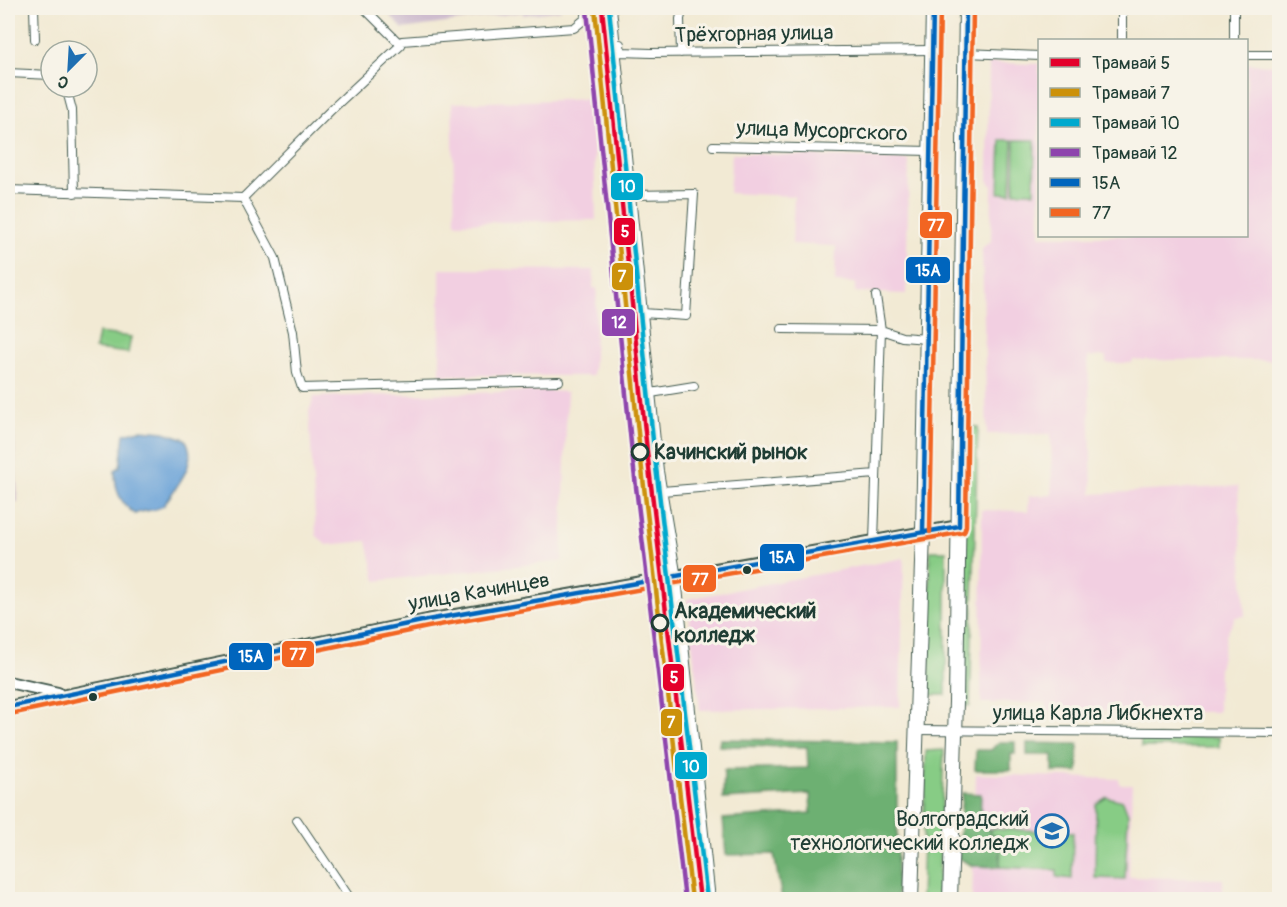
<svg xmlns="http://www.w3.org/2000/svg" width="1287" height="907" font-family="Pangolin,sans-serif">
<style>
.built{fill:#f2cfe1}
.industrial{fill:#cfbdcf}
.green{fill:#87cc85;stroke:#53845c;stroke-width:1.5}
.forest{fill:#6db072;stroke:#467653;stroke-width:1.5}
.water{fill:#69a2d8;stroke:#447086;stroke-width:1.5}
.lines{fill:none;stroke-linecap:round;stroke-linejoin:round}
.minor-casing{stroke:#3f574c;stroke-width:10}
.secondary-casing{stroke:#3f574c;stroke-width:14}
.trunk-casing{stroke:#3f574c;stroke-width:16}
.minor{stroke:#fff;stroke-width:8}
.secondary{stroke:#fff;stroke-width:10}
.trunk{stroke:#fff;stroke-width:14}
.bus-1-casing{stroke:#f7f3e8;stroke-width:9}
.bus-2-casing{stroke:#f7f3e8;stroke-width:9}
.bus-1{stroke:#0065bd;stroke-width:4.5}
.bus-2{stroke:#f26522;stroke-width:4.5}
.tram-1-casing{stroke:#f7f3e8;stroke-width:9}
.tram-2-casing{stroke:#f7f3e8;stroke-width:9}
.tram-3-casing{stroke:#f7f3e8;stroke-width:9}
.tram-4-casing{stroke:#f7f3e8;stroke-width:9}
.tram-1{stroke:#e4002b;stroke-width:4.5}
.tram-2{stroke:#cc910a;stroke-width:4.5}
.tram-3{stroke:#00a9ce;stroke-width:4.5}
.tram-4{stroke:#8e44ad;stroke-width:4.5}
.stop-dot{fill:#f7f3e8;stroke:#1f3d34;stroke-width:3}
.bus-dot{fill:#1f3d34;stroke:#f7f3e8;stroke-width:2}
.labels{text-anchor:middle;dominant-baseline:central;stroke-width:6;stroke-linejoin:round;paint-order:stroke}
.street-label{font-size:21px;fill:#1f3d34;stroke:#f7f3e8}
.stop-label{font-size:21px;font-weight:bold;fill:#1f3d34;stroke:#f7f3e8;text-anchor:start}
.poi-label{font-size:21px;fill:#1f3d34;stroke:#f7f3e8;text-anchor:end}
.line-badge{stroke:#f7f3e8;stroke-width:2}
.badge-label{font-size:16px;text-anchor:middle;font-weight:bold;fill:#fff}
</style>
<rect width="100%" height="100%" fill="#f7f3e8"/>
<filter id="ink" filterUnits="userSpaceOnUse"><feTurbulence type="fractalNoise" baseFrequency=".0167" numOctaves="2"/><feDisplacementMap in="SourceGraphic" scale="12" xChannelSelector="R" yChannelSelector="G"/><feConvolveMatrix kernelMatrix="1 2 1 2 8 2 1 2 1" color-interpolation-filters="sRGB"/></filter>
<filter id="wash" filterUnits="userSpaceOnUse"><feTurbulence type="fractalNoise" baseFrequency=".008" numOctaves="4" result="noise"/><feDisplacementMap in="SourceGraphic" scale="24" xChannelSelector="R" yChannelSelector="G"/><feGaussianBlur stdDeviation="1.35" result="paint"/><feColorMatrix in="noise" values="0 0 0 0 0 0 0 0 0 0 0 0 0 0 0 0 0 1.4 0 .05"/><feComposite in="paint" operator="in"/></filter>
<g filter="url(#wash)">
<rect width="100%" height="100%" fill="#f2ead4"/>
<path class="built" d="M989 63 1039 64 1040 236H1246L1247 64 1279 65V360H1133L1132 363H1106V356L1088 357 1092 494 1238 486 1245 616 1236 617 1227 632 1219 669 1218 712 1047 711 1046 703H981L982 510 1028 511 1029 496 1052 495 1051 434H987L982 248 991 241 992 186 988 180Z
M593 99 596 220 455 223 452 103Z
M732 153 909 160 906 294 855 292V283L835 282 836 246 792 244 794 196 729 193Z
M440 269 594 270 593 288H597L593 376 440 375Z
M547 391 567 392 562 561 376 581 367 541 326 545 316 535 309 411 314 397Z
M904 558 900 707 700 710 687 599Z
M976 774 1119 779V784H1132L1129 877 1223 879V899L972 900Z"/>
<path class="industrial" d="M383 8H561V10L523 15V12L403 29Z
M8 328 18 502H8Z"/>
<path class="green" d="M1001 140H1013L1011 193H999Z
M1015 140H1035L1034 192H1014Z
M98 333 131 337 128 353 95 349Z
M967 427H978L970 706H962Z
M930 551H946V695H929Z
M1141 737H1219V747H1141Z
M944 750 938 899H921L926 751Z
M1107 797 1123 801 1128 814 1125 879 1095 878 1096 804Z
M990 829 1073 832 1072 879 1057 877V870L1000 867 1001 836 989 835Z"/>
<path class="forest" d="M720 739 897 742V899H782L774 854 726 855 723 819 811 813 810 794 723 799 724 770 808 768 807 747 719 746Z
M999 742H1015V754H1011V770H975L976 750H991Z
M1027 743 1078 744V772H1053V755H1027Z
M962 793 981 794 980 827 990 829V835L1001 836 1000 867 973 866 958 858Z"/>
<path class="water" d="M140 430 164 432 185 439C200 462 176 487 163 506 154 512 145 509 135 514 119 502 115 490 115 470L120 467 124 434Z"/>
</g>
<g filter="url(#ink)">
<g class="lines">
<defs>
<path id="minor" d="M34 8 35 39
M364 8 401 45 402 41 574 28 585 19 588 8
M612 8 659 471 677 578 711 900
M1234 8V40
M1122 40V8
M620 44 621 52 651 53 932 50
M681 53 680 19 683 8
M966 53 1040 56
M1246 55H1280
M8 73 51 75
M66 87 72 110 74 193
M713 146 930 151
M8 190 243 198 332 109 401 45
M632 195 694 194 686 316 643 313
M243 198 275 258 293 332 297 373 302 388 559 381
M782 329 881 330 902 337 927 339
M651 393 694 386
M662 491 876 474
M874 541 881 330 876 296
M916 730 1280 733
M297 820 351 900"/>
<path id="secondary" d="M8 682 58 693
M8 707 427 620 959 526"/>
<path id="trunk" d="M911 900 923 532 933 8
M950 900 956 702 966 8"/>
</defs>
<use href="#minor" class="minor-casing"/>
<use href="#secondary" class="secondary-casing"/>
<use href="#trunk" class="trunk-casing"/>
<use href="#minor" class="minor"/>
<use href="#secondary" class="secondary"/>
<use href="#trunk" class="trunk"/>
<defs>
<path id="bus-1" d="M923 532 933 8
M8 707 427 620 959 526 966 8"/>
<path id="bus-2" d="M930 532 940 8
M10 714 428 627 964 532 966 526 973 8"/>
</defs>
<use href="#bus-1" class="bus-1-casing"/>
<use href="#bus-2" class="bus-2-casing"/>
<use href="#bus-1" class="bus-1"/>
<use href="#bus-2" class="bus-2"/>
<defs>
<path id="tram-1" d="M602 8 647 451 700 900"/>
<path id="tram-2" d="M595 9 640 452 692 900"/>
<path id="tram-3" d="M609 8 654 450 707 899"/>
<path id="tram-4" d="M587 10 632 453 685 900"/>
</defs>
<use href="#tram-1" class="tram-1-casing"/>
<use href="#tram-2" class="tram-2-casing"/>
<use href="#tram-3" class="tram-3-casing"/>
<use href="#tram-4" class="tram-4-casing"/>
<use href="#tram-1" class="tram-1"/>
<use href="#tram-2" class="tram-2"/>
<use href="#tram-3" class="tram-3"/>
<use href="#tram-4" class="tram-4"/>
</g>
</g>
<defs>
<symbol id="university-ring" viewBox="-11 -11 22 22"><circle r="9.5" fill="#f7f3e8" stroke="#1f6fb2" stroke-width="1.5"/><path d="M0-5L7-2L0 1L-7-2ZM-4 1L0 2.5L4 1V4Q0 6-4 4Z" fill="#1f6fb2"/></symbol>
</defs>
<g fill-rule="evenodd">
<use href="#university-ring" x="1033" y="812" width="38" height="38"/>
</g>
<g class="stop-dot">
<circle cx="640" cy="452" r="8"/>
<circle cx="660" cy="623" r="8"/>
</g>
<g class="bus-dot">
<circle cx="747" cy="570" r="5"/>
<circle cx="93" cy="697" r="5"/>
</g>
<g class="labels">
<g class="street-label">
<text transform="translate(754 34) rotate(-1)">Трёхгорная улица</text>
<text transform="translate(822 131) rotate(2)">улица Мусоргского</text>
<text transform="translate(479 592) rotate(-10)">улица Качинцев</text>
<text x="1098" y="713">улица Карла Либкнехта</text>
</g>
<g class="stop-label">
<text x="654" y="452">Качинский рынок</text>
<text x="674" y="611">Академический<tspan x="674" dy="24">колледж</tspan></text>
</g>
<g class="poi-label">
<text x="1029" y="819">Волгоградский<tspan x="1029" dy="24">технологический колледж</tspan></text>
</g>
</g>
<g class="line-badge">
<rect x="610" y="172" width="34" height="29" rx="6" fill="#00a9ce"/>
<rect x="919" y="211" width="34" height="28" rx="6" fill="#f26522"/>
<rect x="613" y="217" width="23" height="29" rx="6" fill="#e4002b"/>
<rect x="905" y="256" width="46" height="28" rx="6" fill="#0065bd"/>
<rect x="611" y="262" width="23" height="29" rx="6" fill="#cc910a"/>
<rect x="601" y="308" width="35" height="29" rx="6" fill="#8e44ad"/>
<rect x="759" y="543" width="46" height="29" rx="6" fill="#0065bd"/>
<rect x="682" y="564" width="35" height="29" rx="6" fill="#f26522"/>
<rect x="281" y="640" width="34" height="28" rx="6" fill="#f26522"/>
<rect x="228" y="642" width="45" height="29" rx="6" fill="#0065bd"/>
<rect x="662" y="663" width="23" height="29" rx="6" fill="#e4002b"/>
<rect x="660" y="708" width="23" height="29" rx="6" fill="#cc910a"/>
<rect x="674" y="751" width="34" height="29" rx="6" fill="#00a9ce"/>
</g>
<g class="badge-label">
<text x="627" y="192">10</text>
<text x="936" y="231">77</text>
<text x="625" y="237">5</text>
<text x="928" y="276">15А</text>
<text x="622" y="282">7</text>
<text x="619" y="328">12</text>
<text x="782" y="563">15А</text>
<text x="700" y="585">77</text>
<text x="298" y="660">77</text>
<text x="251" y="662">15А</text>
<text x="674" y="683">5</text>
<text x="671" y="728">7</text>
<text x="691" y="772">10</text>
</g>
<rect width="1287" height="907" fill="none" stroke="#f7f3e8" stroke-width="30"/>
<rect x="1038" y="39" width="210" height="198" fill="#f7f3e8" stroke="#a1aaa0" stroke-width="1.5"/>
<rect x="1050" y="58" width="30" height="9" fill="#e4002b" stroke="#a1aaa0" stroke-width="1.5"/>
<text x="1092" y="69" font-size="18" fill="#1f3d34">Трамвай 5</text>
<rect x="1050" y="88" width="30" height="9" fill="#cc910a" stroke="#a1aaa0" stroke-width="1.5"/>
<text x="1092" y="99" font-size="18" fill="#1f3d34">Трамвай 7</text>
<rect x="1050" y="118" width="30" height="9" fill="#00a9ce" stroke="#a1aaa0" stroke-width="1.5"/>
<text x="1092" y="129" font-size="18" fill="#1f3d34">Трамвай 10</text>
<rect x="1050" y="148" width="30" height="9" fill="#8e44ad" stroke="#a1aaa0" stroke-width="1.5"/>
<text x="1092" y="159" font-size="18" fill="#1f3d34">Трамвай 12</text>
<rect x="1050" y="178" width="30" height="9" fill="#0065bd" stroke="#a1aaa0" stroke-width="1.5"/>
<text x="1092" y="189" font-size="18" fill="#1f3d34">15А</text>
<rect x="1050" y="208" width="30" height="9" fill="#f26522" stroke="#a1aaa0" stroke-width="1.5"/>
<text x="1092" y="219" font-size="18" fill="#1f3d34">77</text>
<g transform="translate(69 69) rotate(204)"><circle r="28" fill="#f7f3e8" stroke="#a1aaa0" stroke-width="1.5"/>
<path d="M0-4.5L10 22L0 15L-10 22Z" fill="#1f6fb2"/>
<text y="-9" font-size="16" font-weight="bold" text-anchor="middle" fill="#1f3d34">С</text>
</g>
</svg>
